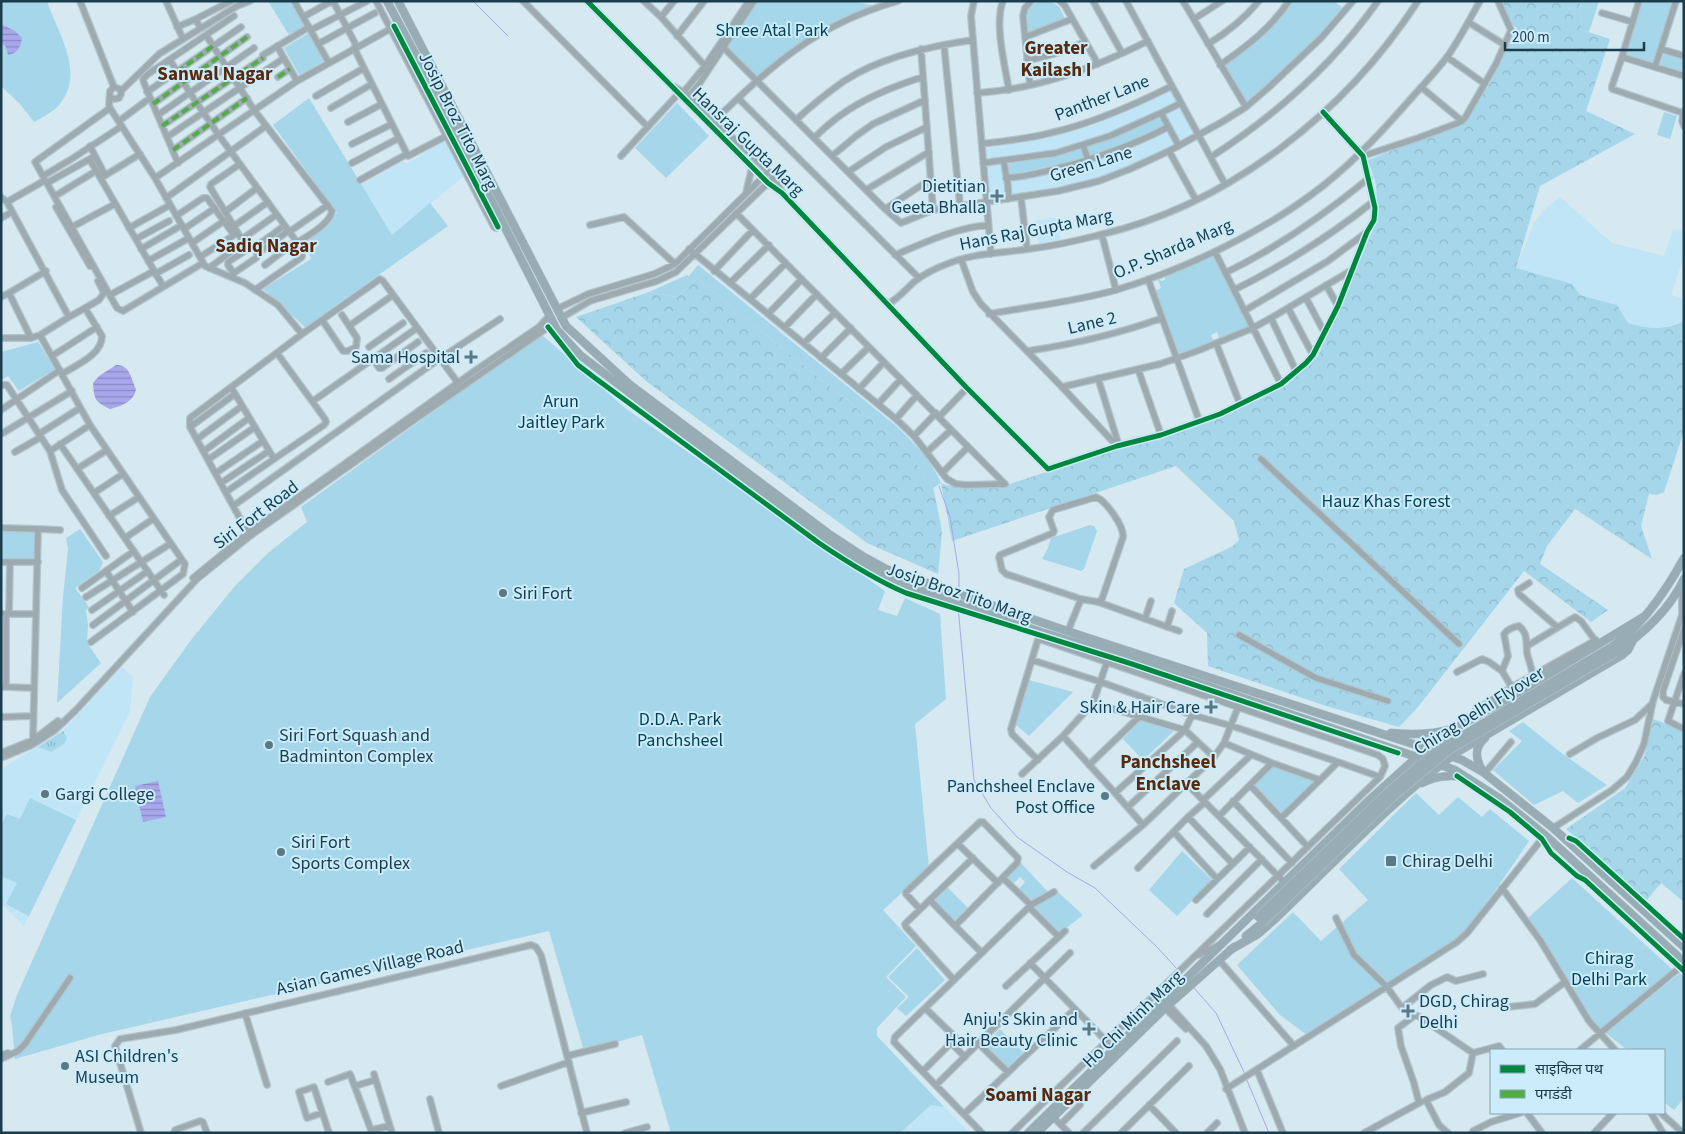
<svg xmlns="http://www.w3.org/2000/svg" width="1685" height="1134" font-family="'Source Sans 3','Noto Sans Devanagari',sans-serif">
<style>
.built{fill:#bfe5f6}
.grass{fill:url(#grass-tufts)}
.forest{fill:url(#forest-crowns)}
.green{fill:#a6d6ea}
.water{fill:url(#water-rules)}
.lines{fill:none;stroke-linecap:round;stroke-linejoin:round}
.stream{stroke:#a8a7ec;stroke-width:1}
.minor-casing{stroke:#b2c5cd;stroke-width:8}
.major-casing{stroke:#b2c5cd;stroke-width:9}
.minor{stroke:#9daab0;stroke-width:5.5}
.major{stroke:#98acb3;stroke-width:8}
.major-bridge-casing{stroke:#b2c5cd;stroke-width:9;stroke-linecap:butt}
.major-bridge{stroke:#98acb3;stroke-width:8}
.quiet{stroke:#52ad48;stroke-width:4;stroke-dasharray:8 4;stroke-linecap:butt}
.cycleway-casing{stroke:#cbecfa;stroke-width:8}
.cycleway{stroke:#00873e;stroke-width:5}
.poi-dot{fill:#5b7985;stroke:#cbecfa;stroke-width:2}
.labels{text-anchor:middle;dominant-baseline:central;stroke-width:4;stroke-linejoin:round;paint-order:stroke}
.park-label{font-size:18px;fill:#003f54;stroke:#cbecfa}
.street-label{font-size:18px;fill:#193d4c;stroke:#cbecfa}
.poi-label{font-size:18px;fill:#193d4c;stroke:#cbecfa;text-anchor:start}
.neighbourhood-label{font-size:19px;font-weight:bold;fill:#58290e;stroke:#cbecfa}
</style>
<defs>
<pattern id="grass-tufts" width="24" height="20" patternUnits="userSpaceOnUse" patternTransform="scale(1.25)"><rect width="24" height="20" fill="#a6d6ea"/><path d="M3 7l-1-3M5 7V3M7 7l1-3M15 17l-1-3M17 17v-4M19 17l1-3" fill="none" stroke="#8eb9ca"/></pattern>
<pattern id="forest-crowns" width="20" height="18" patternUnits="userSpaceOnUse" patternTransform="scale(1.25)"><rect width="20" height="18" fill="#a6d6ea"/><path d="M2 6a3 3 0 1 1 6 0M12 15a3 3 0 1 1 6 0" fill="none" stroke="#8eb9ca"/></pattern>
<pattern id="water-rules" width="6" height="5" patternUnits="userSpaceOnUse" patternTransform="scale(1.25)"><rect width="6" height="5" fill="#a8a7ec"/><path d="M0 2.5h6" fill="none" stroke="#8889c1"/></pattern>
</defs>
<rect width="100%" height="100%" fill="#d6e8f0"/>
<path class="built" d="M1171 89 1195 135 1139 162 1080 184 1030 195 989 199 986 149 1039 139 1092 126 1132 109Z
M445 140 464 176 392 235 361 185 404 161 407 164Z
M1560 197 1612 243 1664 256 1673 229 1684 231V256L1671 295 1684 299V318L1681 322 1665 327 1650 329 1628 323 1617 305 1580 295 1516 268 1534 223 1545 209Z
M1055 217 1061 240 1039 243 1035 221Z
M122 667 133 677 130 711 24 926 1 903V769L63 731Z
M931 1105 944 1107 970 1133H900Z"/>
<path class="grass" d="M63 731 67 738 64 744 51 752 38 747Z"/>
<path class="forest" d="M1502 1H1580L1582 30 1610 39 1586 111 1635 134 1540 186 1516 268 1572 284 1580 295 1617 305 1628 323C1649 329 1663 331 1684 321V431L1664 492 1657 495 1649 494 1641 526 1652 559 1575 509 1547 546 1540 564 1608 610 1591 622 1524 571 1418 707 1399 727 1326 706 1208 666 1207 633 1174 603 1184 569 1233 546 1239 540 1234 521 1176 466 952 541 941 483 945 485 962 487 988 488 1010 484 1116 449 1223 417 1286 386 1318 356 1378 219 1376 184 1368 160 1465 123 1490 83 1517 28 1509 22Z
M697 279 901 444 914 459 933 488 935 495 942 532 938 574 867 543 646 381 576 317 649 292 677 297Z
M1653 719 1684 730V902L1661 883 1647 900 1566 829 1625 788 1644 757Z"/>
<path class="green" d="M1 1H47C57 32 84 69 62 101 57 110 43 117 34 122L20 104 1 86Z
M268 1H291L307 25 289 35Z
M756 1H853L875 6 817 32 757 78 725 47 744 22Z
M1039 1C1055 1 1060 4 1065 20L1029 32C1025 19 1024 8 1039 1Z
M1291 1H1333L1345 9 1296 60 1246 104 1223 64 1257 40Z
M1580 1H1599L1589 32 1582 30Z
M1643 1H1673L1654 64 1626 56Z
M309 33 324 61 300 76 284 48Z
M1664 53 1684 58V72L1660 65Z
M309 98 392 235 430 203 448 226 305 327 263 289 311 259 306 243 337 213 273 125Z
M677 103 709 136 666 178 635 148Z
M1664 112 1677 116 1670 139 1657 135Z
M1159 118 1164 127 1089 157 1086 147Z
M1083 147 1085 158 1010 175 1008 164Z
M1214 256 1250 326 1220 340 1217 332 1211 335 1214 342 1180 356 1155 291 1161 288 1158 280 1160 279 1161 281 1165 280V277Z
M698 265 895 425C913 442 931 460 941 483L933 488 914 459 901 444 697 279 677 297 649 292 687 275 689 276Z
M541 334 625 408 885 591 878 610 897 616 905 598 940 614 946 699 915 724 929 868 883 910 916 946 886 977 906 997 877 1028V1036L944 1107 931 1105 900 1133H671L642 1035 584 1051 549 931 102 1034 15 1059 12 1025 10 1016 17 995 150 697 191 640 235 586 269 552 307 522 301 507Z
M38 342 55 369 19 391 8 376 1 380V352Z
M1090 525 1094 526 1097 531 1084 569 1081 571 1042 559 1048 548 1051 538Z
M37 529 36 561H1V530Z
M80 529 103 562 99 571 75 588 89 607 86 610 88 624 87 643 101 663 57 703 63 597 68 549 66 538Z
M1029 680 1073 692 1029 736 1016 725Z
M1141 720 1174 731 1143 760 1123 739Z
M1523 722 1560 752 1607 785 1578 803 1563 791 1534 805 1493 770 1522 741 1509 731Z
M1273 767 1315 782 1282 813 1255 785Z
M1416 793 1439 815 1458 797 1482 817 1490 809 1529 841 1475 920 1455 940 1307 1035 1280 1015 1237 965 1293 912 1321 941 1368 900 1339 869Z
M30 798 76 820 29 916 6 904 17 883 1 876V825L7 814 20 819Z
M1182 851 1212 880 1177 916 1149 890Z
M1020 862 1048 892 1033 902 1019 889 1025 882 1020 877 1014 883 1006 876Z
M1572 878 1673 970 1601 1032 1527 919Z
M947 887 968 908 954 922 934 900Z
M1058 892 1083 915 1060 933 1033 907Z
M917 948 945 980 906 1016 897 1008 909 997 888 977Z
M1680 973 1684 977V1098L1674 1110 1664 1102V1050H1627L1606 1033Z
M1000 1029 1023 1052 1008 1067 985 1044Z"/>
<path class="water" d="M1 24 15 31 22 38C21 47 17 54 8 55L6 47 1 42Z
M116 365C130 364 131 379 136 389 134 402 121 406 110 409 95 402 94 399 93 383L99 376Z
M158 781 166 817 143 822 135 786Z"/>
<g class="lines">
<path class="stream" d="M473 1 508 36
M939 486 950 517 959 574V590
M958 607 974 780 991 808 1017 837 1067 872 1095 888 1157 947 1178 970
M1194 988 1216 1013 1245 1074
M1246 1078 1269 1133"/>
<defs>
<path id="minor" d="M80 1 114 87
M166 1 183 39
M294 1 329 63
M333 1 357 47
M376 1 494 227 496 228 503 224
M523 1 648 127
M587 1 768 183 782 193 967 388 1048 469 1117 446 1161 435 1220 414 1281 384 1306 363 1313 355 1338 306 1367 232 1374 220 1375 208 1363 156 1323 112
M644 1 661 17 705 66
M974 1 971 16 991 254
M1003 1C994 23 1005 66 1009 90
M1060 1 1065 6 1098 64
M1093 1 1122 53
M1126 1 1225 184
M1183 1 1246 107
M1639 1 1622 57 1612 86V89L1683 113
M1602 13 1633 22
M303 17 332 1
M661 17 674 1
M1194 19 1222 1
M1468 22 1505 45
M177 27 196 19
M200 28 196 19 231 1
M311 30 367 1
M206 35 254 110 332 211C329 225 308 235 297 243
M677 36 704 1
M1025 37 1072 19
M318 44 375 13
M720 44 885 209 901 223 933 210 1058 191 1099 181 1130 169 1169 151 1222 122 1246 107 1268 88 1322 37 1353 1
M1208 44C1228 32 1244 19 1259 1
M944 45 960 205
M277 46 297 81
M354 48 408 156 456 131
M921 49 933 210
M1661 49 1684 56
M263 55 309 27
M1447 57 1485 84
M1622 57 1684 76
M170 60 190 93 218 134 302 249V257L255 290
M1027 61 1061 52 1085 42
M1220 65C1246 47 1271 28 1289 1
M1655 67 1676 1
M278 77 290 69
M1030 85 1023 16 1025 8 1031 1
M675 87 689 96 774 177 782 192
M1421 87 1462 121
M121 91 159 54 237 6 250 1
M147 92 241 27
M977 93C1038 89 1094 68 1148 41
M682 94 705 66 749 1
M316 96 364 68
M111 97 114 99 119 98 121 94 120 89 114 87 110 91 109 105 110 108 155 178 205 266 245 283 278 305 302 334
M687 98 699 84 754 1
M738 98 919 278
M153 104 247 37
M110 108 35 162 117 308 123 311 203 263
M331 108 372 84
M1684 111 1682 121 1684 126
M158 115 254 48
M796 120C811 106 827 93 844 81 881 57 930 46 973 40
M119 121 146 101
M714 121C773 64 817 24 898 1
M348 122 382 104
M162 126 263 58
M167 137 284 58
M814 138C822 130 831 122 841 115 866 97 894 86 923 77
M352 144 392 124
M982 144C1005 141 1028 139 1050 133 1092 124 1134 105 1172 86
M1083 145 1088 160
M90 146 105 175
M1179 146 1161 113 1181 103
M173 150 247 98
M1169 151 1196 200
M621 156 679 93
M832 156 856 136 873 124 925 100
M1363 156 1418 138 1458 123 1465 118 1496 64 1511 30 1498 1
M1211 157C1276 115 1333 65 1378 1
M90 160 163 286
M1004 161C1005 174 1010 186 1008 199
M178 163 144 83 143 79 148 74 234 16
M352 163 399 138
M983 163 1056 153 1110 136 1161 113
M848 172 886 147 927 127
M43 176 70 160 122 126
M101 178 140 154
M155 178 297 81 399 24
M1006 178C1027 177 1046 171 1067 166 1102 156 1136 144 1168 127
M360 180 407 154
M47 183 95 156
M866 190 929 152
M746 193 752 167
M55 196 96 171
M1 197 7 202 69 317 40 335
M1021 197 1027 249
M166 198 266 126
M7 202 42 182
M56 207 90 266
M885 209 931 179
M225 212 257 188
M736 213 1005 484
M176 216 203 198H207L234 235 200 257
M1 218 12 212
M590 225 624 217 675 264
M234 226 268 202
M72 227 115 204
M129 228 170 205
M184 229 215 208
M289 232 328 205
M1102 235 1116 290
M136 239 169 221
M242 239 276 215
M192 243 224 221
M254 248 284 226
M141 249 182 225
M689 249 896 419 914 436 947 479 956 484 966 485 1005 484
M1215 252 1281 384
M257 254 288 231
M895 255C926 242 955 228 988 225
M961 259 973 292 981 304 1062 387 1117 446
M148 261 189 238
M265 265 296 241
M209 268 243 243
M714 271 753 230
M1225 273C1277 248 1324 215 1369 178
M155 274 189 255
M234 274 228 265V262L245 251 247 248 210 187 211 184 240 164
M231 275 256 258
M1148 279 1199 420
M730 283 769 245
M1326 285 1338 306
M1234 290C1284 265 1330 236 1374 201
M9 293 46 271
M110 295 154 271
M1 297 9 293 31 338
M1306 298 1324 332
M750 299 786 263
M888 304C898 299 906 289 914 282 924 274 936 268 947 264 973 253 1002 253 1029 249 1053 246 1076 241 1099 235 1229 205 1346 112 1418 1
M85 308 99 300 104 293 98 281
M1288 308 1313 355
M557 309 588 294 654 274 675 264 768 172
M1244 311 1328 261 1367 232
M768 314 802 279
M989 314C1032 306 1074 302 1116 290 1186 269 1266 231 1324 185 1358 158 1387 126 1415 94 1426 82 1437 70 1447 57 1460 39 1469 20 1480 1
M561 318 590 301 657 281 676 272 774 177
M1271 318 1296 371
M322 320 343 351H348L356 347 357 338 342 315
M349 326 393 295
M785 327 817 294
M1 338H31L40 335 90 425 185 564 183 574 91 642
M804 343 835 313
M1216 343 1240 404
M369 347 403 323
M1028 351C1074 344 1118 334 1162 318
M52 356 97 327
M821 358 851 328
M373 359 379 368H382L418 342
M1138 369 1161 435
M62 374C76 365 102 355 102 336L85 308 69 317
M841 374 869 347
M1098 378 1119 446
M389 379 426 353
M1 385H7L50 451
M231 387 274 459 324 425 326 422 325 419 277 353
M1062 387 1160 364 1197 351 1253 328 1271 318 1352 270
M859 389 884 362
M313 401 417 328
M878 404 901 379
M1 410 60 370
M939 417 967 388
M896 419 917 395
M90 425 50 451 62 490 106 556
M190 427 235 394
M3 433 72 391
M39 434 80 408
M914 436 936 413
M197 439 242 406
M60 444 164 595
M204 451 249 418
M15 452 41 437
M927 452 951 430
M209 459 255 427
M1261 459 1459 644
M77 469 107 450
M216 473 263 441
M942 473 968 447
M221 483 269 451
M226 492 274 459
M94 493 123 474
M233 506 439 359 500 319
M109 516 139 497
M1 528 38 529 33 740
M38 529 60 530
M249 535 190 427V418L302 334 380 279 383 281 458 383
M125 538 153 519
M1 562H38
M106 571 133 612
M193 578 248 533 473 372 539 327 549 316
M1529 583 1518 590 1519 594 1557 627
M82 588 134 551
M86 597 170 544
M1098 602 1179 631
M92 610 148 571
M1 614H6V687H1
M6 614H36
M9 614 10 562
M1145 619 1151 601
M93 625 181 560
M1167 627 1172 611
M1684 629 1663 691V697L1666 700 1684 704
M1068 631 1081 599 1006 574 1002 570 999 557 1000 555 1053 533 1054 531 1049 517 1053 510 1096 497C1106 501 1124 526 1123 537L1102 599 1098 602 1081 599
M1239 635 1316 678 1388 701
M1527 646 1575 617 1581 621 1597 643
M1110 653 1093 703 1185 730 1214 757
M1032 660 1101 682 1192 715
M1457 672 1482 659 1489 662 1502 671
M1684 674 1668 721 1684 729
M6 687 34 688
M1513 689 1502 671 1508 656 1504 634C1508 629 1512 627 1519 626 1528 633 1526 643 1527 653 1529 661 1532 670 1534 678
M1093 703 1063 736 1115 793
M1 717 33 716
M1469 721 1471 715 1476 710 1512 687 1596 640
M1 753 33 740 58 721
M1570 754 1597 738 1635 720 1652 704
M1 758 32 745 54 731 76 710 197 579 250 536 417 418 553 324
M1038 760 1012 734 1011 729 1039 636
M1272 763 1320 780 1281 818 1308 847
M1089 765 1139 717
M1485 773 1511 742
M1022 774 1063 736
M1320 780 1338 762 1380 777
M1186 783 1285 883
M1250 785 1281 818
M1203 800 1251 755
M1233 801 1292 863
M1128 807 1198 742
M1219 816 1272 763 1224 743
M1188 817 1233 864
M1143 825 1115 793 1185 730 1192 715 1232 726 1338 762
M1553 828 1612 790 1627 777 1636 762 1644 744 1653 701 1682 615V585
M1174 832 1217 879
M958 844 998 883
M973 858 905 924 906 927 954 980 1031 905 1003 878
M1094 866 1143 825 1214 757 1224 743 1242 697
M1138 868 1188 817 1205 802
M1502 888 1540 940 1589 1021 1615 1050
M1196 900 1250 847
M1031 905 1054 892
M1029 907 1058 936
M920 909 906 894V892L980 822H983L1018 858 1017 863 955 926 930 900
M1207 914 1262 859
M1336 918 1354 955 1387 987 1402 1008 1414 1016H1418L1473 1053 1499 1046 1502 1050
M955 926 982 953
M1198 955 1217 946
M1219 960 1294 1046
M1030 963 1114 1049
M954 980 895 1037 894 1042 982 1133
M1006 986 1065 931
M1169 1005 1206 1046 1220 1069 1245 1133
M1508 1007 1535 1004 1565 982
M925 1008 955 1037 951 1043 965 1057
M1165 1008 1186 1029
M1402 1008 1431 985 1447 977 1456 981 1483 974
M245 1013 267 1085
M1414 1016 1398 1028 1401 1046 1414 1083 1419 1103
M978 1043 1008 1072
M1580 1050 1684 964
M1 1055 8 1053 10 1054
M567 1056 615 1044
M1 1059 18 1051 25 1044 70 978
M1257 1070 1283 1133
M923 1071 951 1043
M374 1074 392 1133
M328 1082 350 1074 371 1130 389 1126
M936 1085 1070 953
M355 1086 375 1080
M501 1086 569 1062
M1226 1089 1457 942 1467 933 1545 835
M430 1099 439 1133
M1149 1105 1176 1133
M322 1113 307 1118 299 1092 314 1087 329 1133
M581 1113 626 1102
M1527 1113 1542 1133
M1651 1113 1663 1133
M1661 1113 1683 1133
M964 1114 1075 1009
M1053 1117 1069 1133
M1061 1124 1080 1105
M141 1133 115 1046 120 1039 176 1030 531 945 536 947 541 955 587 1133
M174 1133 175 1130 200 1121 203 1122 207 1133
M625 1133 647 1127
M1012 1133 1380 777 1385 766 1383 759 1378 755 1039 639
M1083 1133 1177 1041
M1121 1133 1189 1066
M1207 1133 1217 1123
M1364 1133 1421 1102
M1448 1133 1439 1125 1426 1100 1445 1092 1469 1073 1473 1053
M1473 1133V1131L1491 1122 1520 1113
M1594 1133 1613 1113"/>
<path id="major" d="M387 1 456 131 557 330 580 355 822 539 862 565 922 591 1041 632 1110 653 1455 770 1499 798 1545 835 1684 962
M398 1 566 326 629 384 829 534 864 557 886 569 1073 633 1462 760 1483 772 1553 828 1684 947
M1613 646C1644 624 1666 591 1684 558
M1615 653C1643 634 1669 611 1684 579
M1391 733C1412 735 1431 735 1451 729
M1483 772C1476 760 1473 748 1485 738
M1422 783C1437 776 1448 775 1464 777
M1246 936 1262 923
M1230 950 1258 934 1275 919C1335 862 1392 800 1459 751L1622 655 1628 650 1633 640
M1028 1133 1367 802 1417 757 1459 726 1516 694 1645 616
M1037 1133 1165 1008 1234 947"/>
</defs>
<use href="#minor" class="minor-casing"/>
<use href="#major" class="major-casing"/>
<use href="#minor" class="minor"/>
<use href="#major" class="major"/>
<defs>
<path id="major-bridge" d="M1258 917 1388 792 1418 766 1445 746 1613 646
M1262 923 1393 797 1449 750 1615 653"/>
</defs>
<use href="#major-bridge" class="major-bridge-casing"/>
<use href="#major-bridge" class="major-bridge"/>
<path class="quiet" d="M177 72 213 46
M278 77 290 69
M153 104 247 37
M162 126 263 58
M173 150 247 98"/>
<defs>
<path id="cycleway" d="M587 1 768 183 782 193 967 388 1048 469 1117 446 1161 435 1220 414 1281 384 1306 363 1313 355 1338 306 1367 232 1374 220 1375 208 1363 156 1323 112
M394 26 498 227
M548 327 578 365 595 378 819 543C847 562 875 580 906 593L1129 663 1398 753
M1457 776 1510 812 1542 839 1551 853 1577 876 1585 880 1684 971
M1569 838 1576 841 1684 939"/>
</defs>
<use href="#cycleway" class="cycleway-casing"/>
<use href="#cycleway" class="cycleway"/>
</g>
<g class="poi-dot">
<path d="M994.5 188.5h5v5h5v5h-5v5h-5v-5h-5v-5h5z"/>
<path d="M468.5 349.5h5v5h5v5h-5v5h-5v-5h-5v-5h5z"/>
<circle cx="503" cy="593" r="5"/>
<path d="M1208.5 699.5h5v5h5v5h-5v5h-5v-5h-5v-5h5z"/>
<circle cx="269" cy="745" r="5"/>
<circle cx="45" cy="794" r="5"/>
<circle cx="1105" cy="796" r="5"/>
<circle cx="281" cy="852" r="5"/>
<rect x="1385" y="855" width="12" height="12" rx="2.5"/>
<path d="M1405.5 1003.5h5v5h5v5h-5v5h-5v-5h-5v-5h5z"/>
<path d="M1086.5 1021.5h5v5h5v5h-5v5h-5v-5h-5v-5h5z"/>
<circle cx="65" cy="1066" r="5"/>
</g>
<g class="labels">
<g class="park-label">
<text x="772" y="30">Shree Atal Park</text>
<text x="561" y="401">Arun<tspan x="561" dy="21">Jaitley Park</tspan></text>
<text x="1386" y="501">Hauz Khas Forest</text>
<text x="680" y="719">D.D.A. Park<tspan x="680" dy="21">Panchsheel</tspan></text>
<text x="1609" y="958">Chirag<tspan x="1609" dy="21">Delhi Park</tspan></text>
</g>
<g class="street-label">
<text transform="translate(1102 98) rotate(-21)">Panther Lane</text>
<text transform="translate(458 121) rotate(63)">Josip Broz Tito Marg</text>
<text transform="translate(748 142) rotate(44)">Hansraj Gupta Marg</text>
<text transform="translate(1091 164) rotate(-17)">Green Lane</text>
<text transform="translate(1036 230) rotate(-11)">Hans Raj Gupta Marg</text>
<text transform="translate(1173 249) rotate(-23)">O.P. Sharda Marg</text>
<text transform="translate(1092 323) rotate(-13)">Lane 2</text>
<text transform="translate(256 515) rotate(-37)">Siri Fort Road</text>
<text transform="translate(959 593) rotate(19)">Josip Broz Tito Marg</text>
<text transform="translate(1479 711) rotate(-32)">Chirag Delhi Flyover</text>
<text transform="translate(370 968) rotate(-13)">Asian Games Village Road</text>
<text transform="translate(1133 1019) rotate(-44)">Ho Chi Minh Marg</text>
</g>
<g class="poi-label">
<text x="986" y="186" text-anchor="end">Dietitian<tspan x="986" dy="21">Geeta Bhalla</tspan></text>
<text x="460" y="357" text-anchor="end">Sama Hospital</text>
<text x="513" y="593">Siri Fort</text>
<text x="1200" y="707" text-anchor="end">Skin &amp; Hair Care</text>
<text x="279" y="735">Siri Fort Squash and<tspan x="279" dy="21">Badminton Complex</tspan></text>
<text x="1095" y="786" text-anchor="end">Panchsheel Enclave<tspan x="1095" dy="21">Post Office</tspan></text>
<text x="55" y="794">Gargi College</text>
<text x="291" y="842">Siri Fort<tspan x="291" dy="21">Sports Complex</tspan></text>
<text x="1402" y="861">Chirag Delhi</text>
<text x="1419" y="1001">DGD, Chirag<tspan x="1419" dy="21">Delhi</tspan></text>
<text x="1078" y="1019" text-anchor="end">Anju's Skin and<tspan x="1078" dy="21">Hair Beauty Clinic</tspan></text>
<text x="75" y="1056">ASI Children's<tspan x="75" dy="21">Museum</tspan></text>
</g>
<g class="neighbourhood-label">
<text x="1056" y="48">Greater<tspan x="1056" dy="22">Kailash I</tspan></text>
<text x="215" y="74">Sanwal Nagar</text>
<text x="266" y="246">Sadiq Nagar</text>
<text x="1168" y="762">Panchsheel<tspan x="1168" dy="22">Enclave</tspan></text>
<text x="1038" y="1095">Soami Nagar</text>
</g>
</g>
<rect width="1685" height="1134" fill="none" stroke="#193d4c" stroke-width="5"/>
<rect x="1490" y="1049" width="175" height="65" fill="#cbecfa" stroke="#84a6b4"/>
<rect x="1500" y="1065" width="25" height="8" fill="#00873e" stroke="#84a6b4"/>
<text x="1535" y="1074" font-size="15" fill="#193d4c">साइकिल पथ</text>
<rect x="1500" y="1090" width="25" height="8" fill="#52ad48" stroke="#84a6b4"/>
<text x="1535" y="1099" font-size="15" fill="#193d4c">पगडंडी</text>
<path d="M1505 42v8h139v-8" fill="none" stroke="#193d4c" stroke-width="2.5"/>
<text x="1512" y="42" font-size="15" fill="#193d4c" stroke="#cbecfa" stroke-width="4" paint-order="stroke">200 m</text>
</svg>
